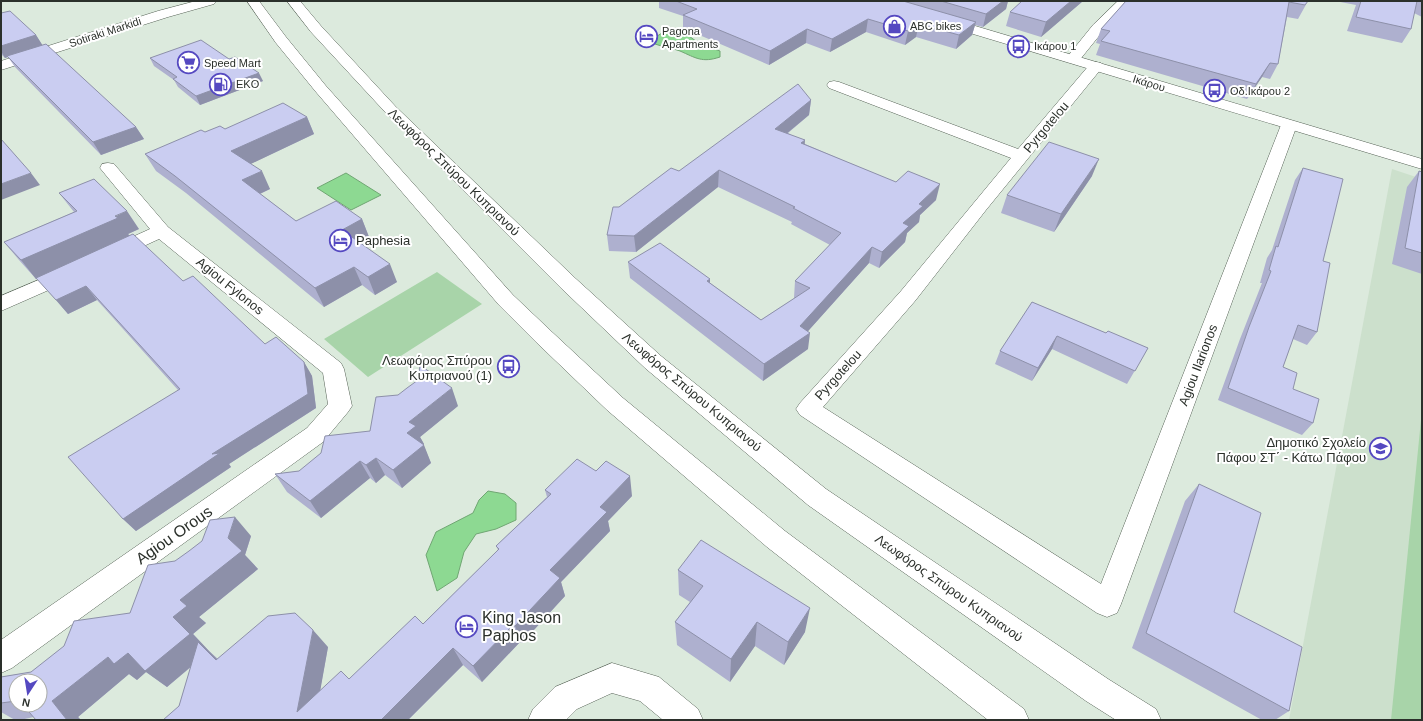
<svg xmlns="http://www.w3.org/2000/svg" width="1423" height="721" font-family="Helvetica,sans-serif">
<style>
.built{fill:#cce0cc}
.green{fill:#a8d4a9}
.water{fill:#8dd992;stroke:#70a673}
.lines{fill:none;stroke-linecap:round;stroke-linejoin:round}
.minor-casing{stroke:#576357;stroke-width:1}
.tertiary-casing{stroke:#576357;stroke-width:1}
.secondary-casing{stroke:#576357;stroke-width:1}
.minor{fill:#fff;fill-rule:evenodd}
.tertiary{fill:#fff;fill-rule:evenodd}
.secondary{fill:#fff;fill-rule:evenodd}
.wall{fill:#aeb0cf;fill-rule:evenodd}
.shaded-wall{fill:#8d90a9}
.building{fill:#cacdf1;stroke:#8d90a9}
.labels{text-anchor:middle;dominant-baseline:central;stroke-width:4;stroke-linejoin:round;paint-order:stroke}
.far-poi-label{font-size:11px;fill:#2b302b;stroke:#fff;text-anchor:start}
.far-street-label{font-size:11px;fill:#2b302b;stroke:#fff}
.street-label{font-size:13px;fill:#2b302b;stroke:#fff}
.poi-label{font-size:13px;fill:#2b302b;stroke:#fff;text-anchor:end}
.near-street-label{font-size:16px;fill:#2b302b;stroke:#fff}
.near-poi-label{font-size:16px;fill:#2b302b;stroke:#fff;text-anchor:start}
</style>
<rect width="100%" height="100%" fill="#dceadd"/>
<path class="built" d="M1392 169 1422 179V720H1289Z"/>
<path class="green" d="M437 272 482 304 368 377 324 339Z
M1422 410V720H1391Z"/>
<path class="water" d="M675 30 682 31 700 44 720 51V57C702 63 696 58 680 51 672 48 663 47 655 44L654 38 662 33Z
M346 173 381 195 351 210 317 188Z
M488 491 505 494 516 503V520L496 529 476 534 464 552 457 578 437 591 426 555 436 532 473 513 479 500Z"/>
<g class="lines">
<defs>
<path id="minor" d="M1118 1H1131L1103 31 1078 62 1073 63 1068 62 1066 59 1068 56 1093 25Z
M1096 62 1101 63 1103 66 1101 69 986 210 915 301 823 407 1101 584 1281 125 1283 122 1289 120 1295 122 1297 125 1121 604 1117 613 1107 617 1097 613 800 415 796 409 800 403 901 291 1011 158 829 88 827 85 829 82 834 81 839 82 1018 149 1091 63Z
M108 163 114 164 168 227 341 363 344 369 352 406 348 412 323 442 12 668 1 673V640L307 428 328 404 323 373 159 239 120 257 113 259 106 257 103 253 106 249 150 229 100 168 102 164Z
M69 267 76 268 79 273 76 278 1 311V296Z
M612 663 659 677 698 709 703 720H663L640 701 612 693 577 709 566 720H528L533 709 555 687Z"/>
<path id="tertiary" d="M196 1H216L214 4 168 17 1 70V61L158 11Z
M945 17 1422 159V169L940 24 938 21 940 18Z"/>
<path id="secondary" d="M247 1H259L286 37 326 86 513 295 552 332 623 398 785 531 1024 709 1029 720H988L767 547 607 410 536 342 499 305 316 92 276 43Z
M287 1H300L321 26 396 107 575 278 661 356 826 489 1108 679 1156 709 1161 720H1116L1086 701 808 505 645 368 561 288 386 113 311 32Z"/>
</defs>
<use href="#minor" class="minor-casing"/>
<use href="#tertiary" class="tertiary-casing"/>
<use href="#secondary" class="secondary-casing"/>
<use href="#minor" class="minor"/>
<use href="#tertiary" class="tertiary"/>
<use href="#secondary" class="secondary"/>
</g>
<path class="wall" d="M659 1H1008L1006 9 983 27 975 25 972 35 956 49 916 37 905 45 866 32 830 52 806 43 769 65 683 28V16L659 8Z
M1022 1H1083L1041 37 1006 26 1010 12Z
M1126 1H1308L1298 19 1287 17 1278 64 1270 79 1262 77 1247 99 1096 55 1100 44 1096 43 1101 29Z
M1335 1H1422V17L1414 13 1411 29 1402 43 1347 31 1356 5Z
M1 13 36 35 42 45 136 127 144 139 101 155 15 67 8 57 5 58 1 54Z
M150 58 229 59 263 81 200 105 178 87 174 80 154 66Z
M811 100 809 115 788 133 805 144 936 200 920 215 919 222 907 233 905 242 879 268 869 263 808 331V349L763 381 630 278 628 262 710 279V283L761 320 795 298H794L795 281 830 245 791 224 792 222 718 187 636 252 609 251 607 235 619 207 679 171Z
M307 117 314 134 250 164 270 189 260 194 296 221 362 219 369 237 359 242 397 282 375 295 362 285 324 307 186 193 156 171 145 154 205 132 225 129Z
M1303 168 1323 261 1317 332 1307 345 1293 339 1283 367 1293 389 1313 423 1302 435 1218 400 1240 339 1262 283H1260L1267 258 1272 250 1295 180Z
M1419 171 1422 172V274L1392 264 1407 187Z
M1092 176 1054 232 1001 213 1007 195Z
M59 193 139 229 128 234 130 236 183 281 265 344 304 362 312 376 316 408 229 464 231 467 136 531 123 519 178 390 97 300 68 314 37 278 36 279 19 260 4 242 74 212Z
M1032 302 1106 333 1148 348 1127 384 1052 349 1032 381 995 364 1000 351Z
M458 406 420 437 424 444H423L431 463 402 488 385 475 376 483 370 478 321 518 287 492 275 474 299 471 370 431Z
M1199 484 1234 612 1289 711 1275 720H1262L1132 648 1185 501Z
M545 490 632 496 608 521 610 531 561 582 565 596 522 643 520 642 482 682 463 665 408 720 179 706 191 667 167 687 146 672 137 680 129 674 78 717 81 720H36L34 717 20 720H15L1 712V677L31 672 130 613 175 561 251 536 245 555 258 569 199 617 206 623 193 634 209 651 218 659 328 647 320 690 349 679 423 624 498 550 496 546 547 497ZM16 681 40 705H16Z
M678 570 805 632 784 665 755 646 730 682 677 645 675 622 690 602 679 595Z"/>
<path class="shaded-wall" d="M1003 1H1008L1006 9 983 27 986 14Z
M1071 1H1083L1041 37 1046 22Z
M868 19 866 32 830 52 832 39Z
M976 22 972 35 956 49 959 35Z
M919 24 916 37 905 45 908 31Z
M807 29 806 43 769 65 770 51Z
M36 35 43 46 7 56 8 57 5 58 1 51V46Z
M1270 63 1262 77 1247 99 1256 84Z
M259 73 263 81 200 105 196 96Z
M811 100 809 115 774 144 775 129Z
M307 117 314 134 240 169 231 151Z
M136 127 144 139 101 155 93 142Z
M805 140 804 156 801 143Z
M1099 159 1092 176 1054 232 1061 214Z
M719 170 718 187 636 252 634 236Z
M262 171 270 189 251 198 242 180Z
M31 173 40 185 1 200V184Z
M940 184 936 200 920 215 919 222 907 233 905 242 879 268 882 252 903 223 919 204Z
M127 211 139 229 128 234 130 236 36 279 21 260Z
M362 219 369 237 349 248 342 230Z
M872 247 869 263 801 339 810 333 808 349 763 381 764 364Z
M390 264 397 282 375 295 368 277Z
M354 267 362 285 324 307 315 288Z
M710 279V295L707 281Z
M86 286 97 300 68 314 56 300Z
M1057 336 1052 349 1032 381 1038 368Z
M304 362 312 376 316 408 229 464 231 467 136 531 123 519 212 454Z
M452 388 458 406 420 437 424 444 415 451 407 433 409 422Z
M424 445 431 463 402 488 393 470Z
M376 458 385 475 376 483 366 465Z
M360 461 370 478 321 518 310 501Z
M630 476 632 496 608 521 610 531 561 582 565 596 522 643 515 626 550 570 600 507Z
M235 517 251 536 245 555 258 569 199 617 206 623 193 634 209 651 235 677 216 660 208 652 167 687 146 672 137 680 129 674 78 717 81 720H67L52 701 108 657 128 653 173 617 180 600 228 538Z
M810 608 805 632 784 665 788 642Z
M757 622 755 646 730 682 731 659Z
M513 625 520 642 482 682 473 666Z
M313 630 328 647 315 720 297 712Z
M453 648 463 665 408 720H381Z"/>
<path class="building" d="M676 1H903L976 22 959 35 919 24 908 31 868 19 832 39 807 29 770 51 683 15 697 9Z
M941 1H1003L986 14Z
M1022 1H1071L1046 22 1010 12Z
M1126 1H1308L1305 5 1289 2 1278 64 1270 63 1256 84 1101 41 1110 31 1101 29Z
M1361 1H1417L1411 29 1356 17Z
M10 11 36 35 1 46V13Z
M201 40 229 59 235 57 259 73 196 96 173 79 177 77 150 58Z
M46 44 136 127 93 142 7 56Z
M798 84 811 100 775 129 805 140 801 143 896 182 908 171 940 184 919 204 923 206 903 223 909 226 882 252 872 247 800 326 810 333 764 364 628 262 660 243 710 279 707 281 761 320 810 288 795 281 841 233 793 208 795 207 719 170 634 236 607 235 613 207H619L671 168 679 171Z
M283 103 307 117 231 151 262 171 242 180 296 221 336 201 362 219 342 230 390 264 368 277 354 267 315 288 175 176 145 154 201 130 205 132 220 126 225 129Z
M1 139 31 173 1 184Z
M1049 142 1099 159 1061 214 1007 195Z
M1303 168 1343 179 1323 261 1330 263 1317 332 1298 325 1283 367 1297 373 1293 389 1319 399 1313 423 1228 388 1249 327 1271 271 1269 270 1276 246 1278 247Z
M1419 171 1422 172V253L1405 248Z
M94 179 127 211 115 216 118 218 21 260 4 242 77 211 59 193Z
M133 234 183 281 193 276 265 344 276 337 304 362 308 394 212 454 220 453 123 519 68 457 180 389 86 286 56 300 36 278Z
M1032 302 1106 333 1108 331 1148 348 1135 371 1057 336 1038 368 1000 351Z
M420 365 452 388 409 422 416 426 407 433 424 445 393 470 376 458 366 465 360 461 310 501 275 474 299 471 321 453 325 436 370 431 376 397 398 395 407 388 418 380Z
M577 459 596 471 606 461 630 476 600 507 607 512 550 570 560 578 515 626 513 625 473 666 453 648 381 720H163L179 706 198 642 216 660 268 616 295 613 313 630 297 712 341 671 349 679 415 616 423 624 499 549 496 546 551 494 545 490Z
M1199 484 1261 513 1234 612 1302 647 1289 711 1146 633Z
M235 517 228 538 242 551 180 600 187 606 173 617 190 634 145 671 128 653 114 664 108 657 52 701 67 720H36L23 705H40V681H16V701L1 703V677L31 672 64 646 74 621 130 613 148 565 175 561 189 551 202 541 210 520Z
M701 540 810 608 788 642 757 622 731 659 675 622 703 586 678 570Z"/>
<defs>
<symbol id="shop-ring" viewBox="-11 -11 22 22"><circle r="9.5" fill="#fff" stroke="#5549c1" stroke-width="1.5"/><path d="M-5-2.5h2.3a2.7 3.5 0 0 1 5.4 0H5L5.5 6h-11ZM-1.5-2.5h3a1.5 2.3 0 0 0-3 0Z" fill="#5549c1"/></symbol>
<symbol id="hotel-ring" viewBox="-11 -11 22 22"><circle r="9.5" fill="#fff" stroke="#5549c1" stroke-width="1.5"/><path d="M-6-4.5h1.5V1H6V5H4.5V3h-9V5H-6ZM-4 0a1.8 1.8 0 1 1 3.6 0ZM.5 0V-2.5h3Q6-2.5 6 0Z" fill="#5549c1"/></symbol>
<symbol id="bus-ring" viewBox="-11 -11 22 22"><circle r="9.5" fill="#fff" stroke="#5549c1" stroke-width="1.5"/><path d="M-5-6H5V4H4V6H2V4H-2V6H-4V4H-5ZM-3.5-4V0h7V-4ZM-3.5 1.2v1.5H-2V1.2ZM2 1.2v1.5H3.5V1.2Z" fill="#5549c1"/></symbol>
<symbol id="supermarket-ring" viewBox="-11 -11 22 22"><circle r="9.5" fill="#fff" stroke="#5549c1" stroke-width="1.5"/><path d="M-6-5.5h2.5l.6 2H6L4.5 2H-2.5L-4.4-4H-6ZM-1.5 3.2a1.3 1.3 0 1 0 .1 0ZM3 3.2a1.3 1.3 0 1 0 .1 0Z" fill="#5549c1"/></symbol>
<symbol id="fuel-ring" viewBox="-11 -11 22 22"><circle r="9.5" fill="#fff" stroke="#5549c1" stroke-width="1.5"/><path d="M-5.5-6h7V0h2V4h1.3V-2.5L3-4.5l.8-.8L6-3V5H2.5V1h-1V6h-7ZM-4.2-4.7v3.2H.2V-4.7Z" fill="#5549c1"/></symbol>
<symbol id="school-ring" viewBox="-11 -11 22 22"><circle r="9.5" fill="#fff" stroke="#5549c1" stroke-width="1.5"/><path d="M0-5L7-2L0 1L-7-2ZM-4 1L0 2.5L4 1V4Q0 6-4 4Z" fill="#5549c1"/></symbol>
</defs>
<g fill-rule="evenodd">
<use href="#shop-ring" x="882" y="14" width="25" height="25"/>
<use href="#hotel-ring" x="634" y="24" width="25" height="25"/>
<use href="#bus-ring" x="1006" y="34" width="25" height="25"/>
<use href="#supermarket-ring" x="176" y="50" width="25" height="25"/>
<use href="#fuel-ring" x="208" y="72" width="25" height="25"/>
<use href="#bus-ring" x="1202" y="78" width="25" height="25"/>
<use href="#hotel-ring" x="328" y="228" width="25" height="25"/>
<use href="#bus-ring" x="496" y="354" width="25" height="25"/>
<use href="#school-ring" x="1368" y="436" width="25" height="25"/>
<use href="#hotel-ring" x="454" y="614" width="25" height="25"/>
</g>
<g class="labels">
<g class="far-poi-label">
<text x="910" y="26">ABC bikes</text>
<text x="662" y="31">Pagona<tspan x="662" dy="13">Apartments</tspan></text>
<text x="1034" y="46">Ικάρου 1</text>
<text x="204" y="63">Speed Mart</text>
<text x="236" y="84">EKO</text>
<text x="1230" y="91">Οδ.Ικάρου 2</text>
</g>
<g class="far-street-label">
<text transform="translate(105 32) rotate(-18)">Sotiraki Markidi</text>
<text transform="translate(1149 83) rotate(17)">Ικάρου</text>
</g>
<g class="street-label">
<text transform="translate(1046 127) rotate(-50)">Pyrgotelou</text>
<text transform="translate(454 172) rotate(44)">Λεωφόρος Σπύρου Κυπριανού</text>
<text transform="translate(230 286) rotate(39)">Agiou Fylonos</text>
<text transform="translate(1198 365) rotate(-69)">Agiou Ilarionos</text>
<text transform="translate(838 375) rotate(-48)">Pyrgotelou</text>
<text transform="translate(692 392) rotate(40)">Λεωφόρος Σπύρου Κυπριανού</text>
<text transform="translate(949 588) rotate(35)">Λεωφόρος Σπύρου Κυπριανού</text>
</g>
<g class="poi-label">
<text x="356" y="240" text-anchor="start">Paphesia</text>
<text x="492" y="360">Λεωφόρος Σπύρου<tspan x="492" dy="15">Κυπριανού (1)</tspan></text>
<text x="1366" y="442">Δημοτικό Σχολείο<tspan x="1366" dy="15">Πάφου ΣΤ΄ - Κάτω Πάφου</tspan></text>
</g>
<g class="near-street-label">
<text transform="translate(174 535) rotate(-35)">Agiou Orous</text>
</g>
<g class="near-poi-label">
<text x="482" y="617">King Jason<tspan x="482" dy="18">Paphos</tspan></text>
</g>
</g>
<rect width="1423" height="721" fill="none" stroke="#2b302b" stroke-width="4"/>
<g transform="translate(28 693) rotate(192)"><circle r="19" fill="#ffffff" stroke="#aaacaa"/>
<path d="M0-3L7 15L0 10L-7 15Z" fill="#5549c1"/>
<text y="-6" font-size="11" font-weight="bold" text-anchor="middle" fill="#2b302b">N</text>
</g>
</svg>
